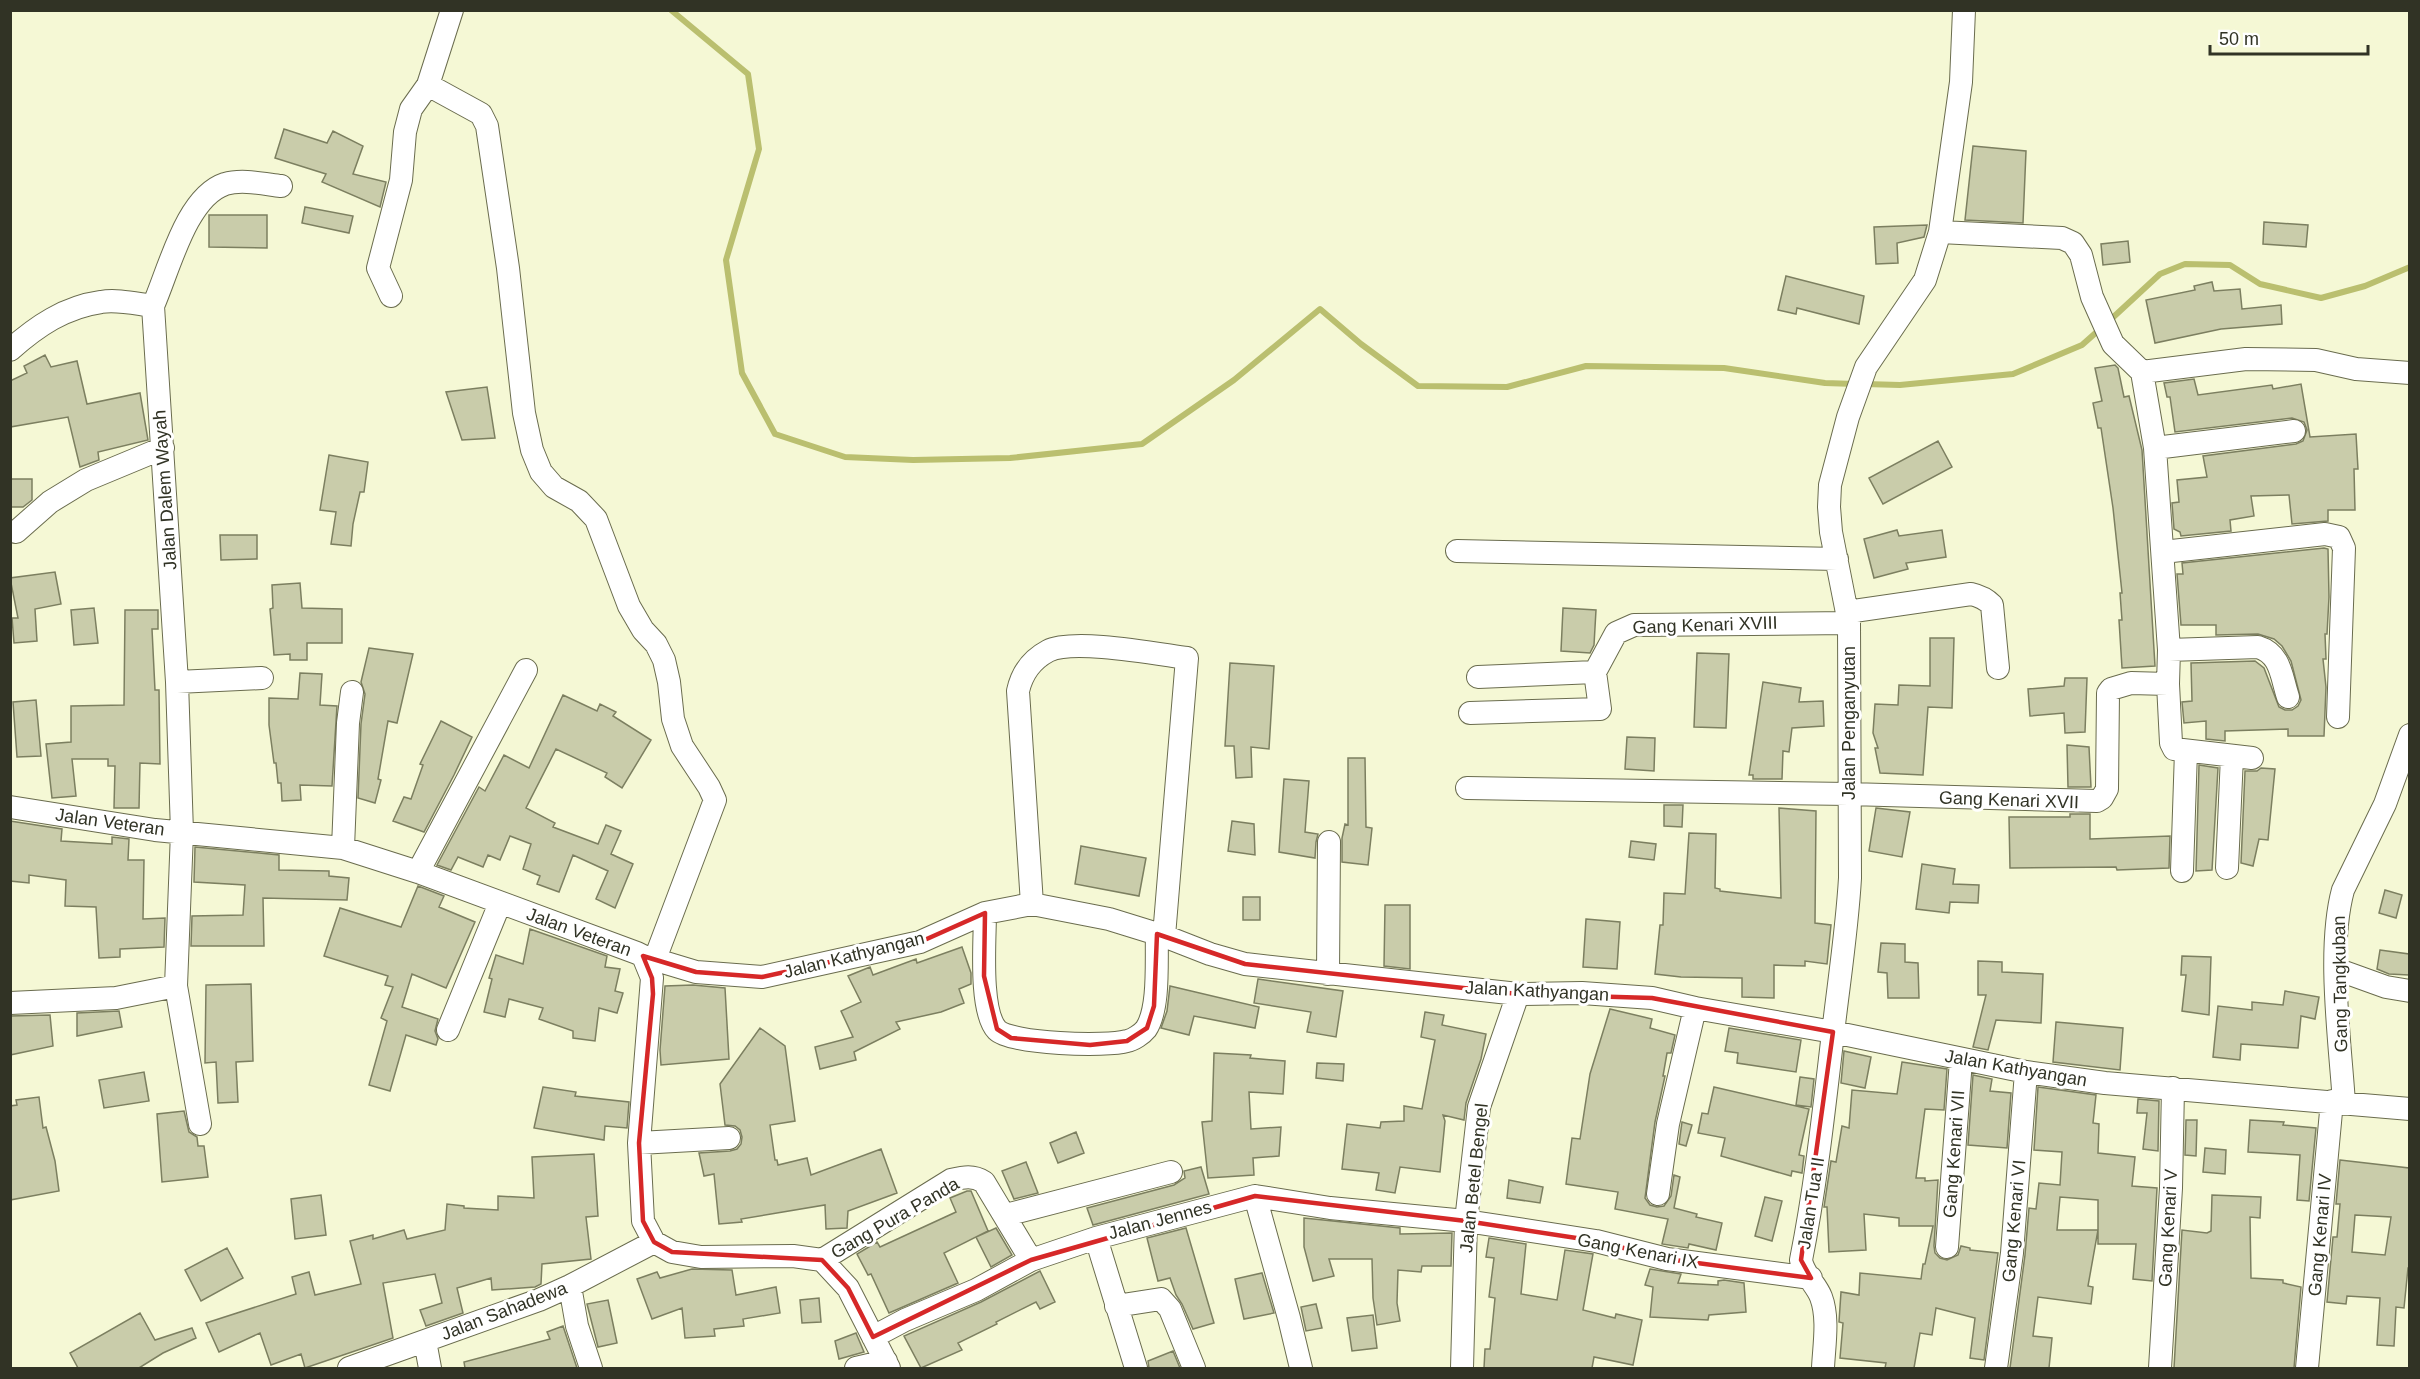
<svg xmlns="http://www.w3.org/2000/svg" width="2420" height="1379" font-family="Helvetica,sans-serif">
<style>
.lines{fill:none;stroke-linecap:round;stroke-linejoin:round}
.stream{stroke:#babf6f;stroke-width:6}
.building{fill:#c9ccaa;stroke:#7c7f60;stroke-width:1.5;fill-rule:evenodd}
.minor-casing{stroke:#6a6c4e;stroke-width:24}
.minor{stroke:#fff;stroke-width:22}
.marked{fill:none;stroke:#d62828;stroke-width:4.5;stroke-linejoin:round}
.labels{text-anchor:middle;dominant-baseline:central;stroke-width:6;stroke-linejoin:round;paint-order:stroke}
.street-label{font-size:18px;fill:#313325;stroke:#fff}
</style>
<rect width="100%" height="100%" fill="#f5f8d5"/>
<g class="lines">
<path class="stream" d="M671 10 748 74 759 149 726 260 742 373 775 434 845 457 913 460 1010 458 1142 444 1234 380 1320 309 1361 344 1418 386 1507 387 1586 366 1724 368 1825 383 1855 384
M2108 322 2160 274 2185 264 2230 265 2260 284 2321 298 2365 286 2410 267
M1865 384 1900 385 2013 374 2082 345 2100 329"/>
</g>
<path class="building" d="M284 129 327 143 333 131 363 146 353 174 386 182 380 207 322 182 326 174 275 158Z
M1973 146 2026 151 2023 223 1965 220Z
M305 207 353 216 349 233 302 223Z
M209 215H267V248L209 247Z
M2264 222 2308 225 2306 247 2263 244Z
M1927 225 1924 237 1897 243 1898 263 1876 264 1874 227Z
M2128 241 2130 262 2103 265 2101 244Z
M1786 276 1864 296 1859 324 1797 308 1796 314 1778 310Z
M2212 282 2214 291 2240 289 2242 309 2281 305 2282 324 2221 329 2155 343 2146 300 2195 290 2194 286Z
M45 355 51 367 77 361 87 404 140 393 148 440 98 452 99 460 80 467 68 417 10 427V381L27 373 24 366Z
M2115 365 2118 368 2124 397 2129 396 2142 450 2155 666 2122 668 2119 620H2122L2120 593H2122L2113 508 2101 428H2098L2093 403 2102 401 2095 368Z
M2194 379 2198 395 2272 385 2273 389 2301 384 2310 437 2356 434 2358 469H2354L2355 510H2328V521L2292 524 2289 495 2251 496 2254 516 2230 520 2231 531 2181 536 2180 532 2174 529 2172 503 2179 502 2177 480 2207 477 2203 456 2296 444 2303 441 2307 430 2304 422 2292 418 2175 432 2170 397H2167L2164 383Z
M487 387 495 438 462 440 446 392Z
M1938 441 1952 467 1883 504 1869 478Z
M329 455 368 462 364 492H360L353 524 351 546 331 544 336 512 320 510Z
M10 479H32V500L23 507H10Z
M1897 530 1899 536 1942 530 1946 557 1906 563 1908 569 1874 578 1864 539Z
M220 535H257V559L221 560Z
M2324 548 2328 549 2329 597 2327 634H2325L2326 659H2323L2326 687 2324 736H2288V729L2225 731V741L2206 739V721L2184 723 2182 702 2192 701 2191 663 2255 661 2264 668 2279 707 2285 710H2292L2298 706 2301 700 2291 661 2282 646 2274 639 2258 634 2216 635V625H2181L2177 574H2183L2182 563Z
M55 572 61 604 35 609 37 641 14 643 12 618H18L10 578Z
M300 583 302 608 342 609V643H307V660H290V654L274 655 270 609 273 608 272 585Z
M94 608 98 643 74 645 71 610Z
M1563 608 1596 610 1594 645 1590 653 1561 651Z
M125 610H158V629H152L155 690H159L160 764 140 763 139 808H114L115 766H108V759H72L76 796 52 798 46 744 71 742V706L124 705Z
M1930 638H1954L1952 708 1928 707 1923 775 1880 773 1875 748H1878L1873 733 1875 704 1898 705 1899 685 1930 686Z
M369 648 413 654 397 723 388 721 378 779 381 780 375 803 358 798 361 724 365 694 361 682Z
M1697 653 1729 654 1726 728 1694 727Z
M1230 663 1274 666 1269 749 1251 747 1252 777 1236 778 1234 746H1225Z
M300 673 322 674 320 705 337 706 332 786 300 785 301 800 282 801 281 783H278L276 763H274L269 725V698L298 699Z
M2065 678H2087L2085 732 2065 733 2064 713 2030 716 2028 689 2064 686Z
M1763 682 1801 688 1799 702 1823 701 1824 726 1792 728 1789 752 1783 751 1782 779H1753V775H1749Z
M563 695 597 711 600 704 616 712 613 716 651 740 622 788 605 777 607 773 556 749 526 808 555 823 553 827 598 844 606 825 621 831 611 854 633 864 615 908 596 899 608 871 573 855 559 892 537 884 540 876 523 869 531 844 510 836 500 860 488 855 483 867 458 857 451 870 437 865 479 787 485 791 504 755 529 768Z
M36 700 41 756 17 757 13 702Z
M441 721 472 737 454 775 424 832 393 821 404 797 411 799 423 765 420 764Z
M1627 737 1655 738 1654 771 1625 769Z
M2067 745 2089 747 2091 787H2068Z
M1348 758H1365L1366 827 1372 828 1368 865 1342 862V838L1345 824 1348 825Z
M2199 765 2218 768 2212 870 2196 871Z
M2261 768 2275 769 2268 840 2259 839 2253 866 2241 863 2245 771H2257Z
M1284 779 1309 781 1305 832 1318 834 1316 842 1315 858 1279 852Z
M1664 805H1683L1682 827 1664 826Z
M1779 808 1816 811 1815 923 1831 925 1827 964 1805 961V966L1774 965V998L1742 997V978L1681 977 1655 974 1660 925H1663L1664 893 1685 894 1689 833 1716 834 1715 888 1720 889V891L1781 898Z
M1876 808 1910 812 1902 857 1869 851Z
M2070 814H2090V839L2170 836 2169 868 2117 870 2116 867 2010 868 2009 817H2070Z
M10 821 62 829 61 841 112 844V837L129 839 128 860H144L143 919 165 918 164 947 120 949V957L99 958 96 907 65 906 66 880 29 875V883L10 881Z
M1232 821 1254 824 1255 855 1228 851Z
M1631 841 1656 844 1654 860 1629 857Z
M1081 846 1146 858 1139 896 1075 884Z
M195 847 279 855V870L329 871V876L349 878 347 900 263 898 264 946H191L192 916 243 915 245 885 194 882Z
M1922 864 1955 869 1953 884 1979 885 1978 903 1950 902 1949 913 1916 909Z
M418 886 444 896 439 907 475 922 446 988 412 974 402 1007 438 1019 435 1031 438 1039 436 1045 406 1035 390 1091 369 1085 387 1021 381 1018 393 987 385 985 388 976 324 956 340 908 401 927Z
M2385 890 2402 895 2396 918 2379 913Z
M1243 897H1260V920H1243Z
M1385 905H1410V969L1384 966Z
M1586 919 1620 922 1617 969 1583 967Z
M530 929 607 956 605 967 620 969 615 991 623 993 617 1013 599 1008 595 1041 573 1038V1031L539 1019 543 1008 509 999 505 1017 484 1012 492 979 489 978 496 955 523 964Z
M1881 943 1905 944V962L1918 963 1919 998H1888L1887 973 1878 972Z
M962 947 971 973V984L959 989 964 1003 941 1012 896 1022 900 1029 854 1052 856 1060 820 1069 815 1047 853 1037 841 1011 861 1002 848 976 870 967 873 975 916 959 917 963Z
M2380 950 2409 954V975L2389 974 2377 969Z
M2182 956 2211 957 2209 1015 2182 1011 2186 975H2181Z
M1978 961 2002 962V972L2043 974 2041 1023 1996 1020 1988 1050 1973 1047 1986 995H1978Z
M1258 979 1343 991 1336 1037 1307 1032 1311 1012 1254 1003Z
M251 984 253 1061 236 1062 238 1102 218 1103 216 1062 205 1063 206 985Z
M693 985 725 988 729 1059 661 1065 660 1050 665 986Z
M1170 986 1259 1007 1255 1028 1194 1016 1189 1035 1161 1028 1167 1011Z
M2285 991 2319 997 2315 1019 2301 1016 2298 1048 2241 1044 2240 1060 2213 1057 2218 1006 2252 1010V1002L2283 1005Z
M1610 1009 1652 1019 1650 1028 1675 1035 1671 1053H1667L1663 1076H1665L1655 1122 1645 1198 1650 1205 1657 1207 1664 1206 1671 1196 1674 1175 1680 1177 1674 1208 1697 1214 1696 1217 1722 1223 1716 1250 1689 1244 1688 1248 1662 1244 1668 1219 1615 1209 1618 1192 1566 1184 1572 1138 1580 1139 1590 1074Z
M119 1011 122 1027 77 1036V1013Z
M1425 1012 1444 1015 1442 1025 1486 1034 1481 1059 1466 1103 1464 1120 1443 1115 1445 1121 1440 1172 1400 1167 1395 1193 1376 1190 1379 1173 1342 1169 1347 1124 1380 1128 1381 1122 1404 1121V1106L1422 1109 1435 1040 1421 1037Z
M50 1015 53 1046 10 1055V1016Z
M2056 1022 2123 1028 2120 1070 2053 1062Z
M760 1028 785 1046 795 1121 770 1125 775 1160H777L778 1165 807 1158 811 1175 881 1149 897 1193 848 1211 847 1228 826 1229 825 1205 741 1219 742 1222 719 1224 714 1174 704 1176 699 1153 730 1151 737 1149 741 1144 742 1137 740 1130 735 1126 725 1125 720 1084Z
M1729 1028 1801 1040 1796 1072 1737 1063 1738 1053 1725 1051Z
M1844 1051 1871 1057 1865 1088 1841 1083Z
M1214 1053 1251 1055 1250 1058 1285 1061 1283 1094 1249 1092 1251 1129 1281 1127 1279 1156 1253 1158 1254 1175 1208 1178 1202 1122 1212 1121Z
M1902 1062 1947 1069 1944 1110 1925 1109 1916 1178H1925V1181L1938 1180 1934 1246 1935 1253 1940 1258 1947 1260 1958 1255 1961 1246 1970 1248V1250L1998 1253 1984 1360 1970 1358 1975 1318 1936 1308 1932 1335 1920 1333 1914 1368H1885L1886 1363 1840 1358 1843 1323 1839 1322 1841 1292 1859 1295 1860 1273 1921 1279 1923 1264H1925L1933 1226H1899V1218L1864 1214 1866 1250 1829 1252 1827 1207H1824L1831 1161 1836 1162 1842 1126 1849 1128 1852 1090 1897 1094Z
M1317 1063 1344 1064 1343 1081 1316 1078Z
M144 1072 149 1101 104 1108 99 1080Z
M1973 1075 1992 1079 1990 1091 2011 1093 2007 1148 1968 1145Z
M1800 1077 1814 1079 1811 1107 1796 1105Z
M543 1087 576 1092 575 1096 629 1102 627 1128 605 1126 604 1140 534 1128Z
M1714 1087 1809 1109 1799 1155 1804 1156 1802 1173 1792 1171 1791 1176 1721 1156 1725 1138 1698 1133 1702 1113 1708 1114Z
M2038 1087 2096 1095 2093 1123 2099 1124 2098 1153 2135 1157 2132 1186 2157 1188 2152 1281 2133 1279 2136 1244H2098V1200L2060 1197 2057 1230H2098L2088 1286 2093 1287 2091 1304 2038 1297 2033 1336 2052 1338 2049 1368H2010L2025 1255 2029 1208 2036 1209 2039 1183 2060 1185 2062 1152 2034 1150Z
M39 1097 43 1128 46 1127 55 1161 59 1191 10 1200V1106L17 1105 16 1100Z
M2138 1099 2159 1101 2158 1151 2143 1149 2147 1113H2137Z
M184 1111 189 1132 197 1137 198 1146H204L208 1177 162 1182 157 1114Z
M2186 1120H2197L2196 1156 2185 1155Z
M2250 1120 2284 1122 2283 1125 2316 1128 2309 1201 2297 1200 2300 1155 2248 1152Z
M1682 1122 1692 1125 1686 1146 1679 1144Z
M1076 1132 1084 1153 1058 1163 1050 1143Z
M2205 1148 2226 1150 2225 1174 2203 1172Z
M594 1154 598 1216 586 1217 591 1259 542 1264 541 1284 535 1287 492 1290 491 1278 457 1288 463 1313 426 1326 420 1310 442 1303 435 1274 383 1283 393 1338 305 1368 301 1354 271 1365 260 1333 219 1352 206 1323 296 1294 292 1277 309 1272 315 1295 361 1284 350 1241 373 1235V1239L404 1230 407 1239 445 1230 447 1204 464 1206V1208L498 1210V1196L534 1198 532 1157Z
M2340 1160 2409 1168V1268H2408L2404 1308 2396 1307 2394 1346 2377 1345 2380 1298 2347 1296 2346 1304 2327 1302 2333 1237H2337L2340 1204H2336ZM2355 1215 2391 1217 2385 1255 2352 1252Z
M1026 1162 1038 1193 1014 1199 1002 1171Z
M1201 1167 1209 1194 1093 1225 1087 1208 1174 1185 1185 1178 1184 1171Z
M1509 1180 1543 1187 1540 1203 1507 1198Z
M967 1191H971L988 1231 944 1253 958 1283 889 1313 871 1274 868 1275 857 1254 877 1242 880 1247 956 1212 950 1198Z
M321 1195 326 1235 295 1239 291 1199Z
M2212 1195 2261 1197 2260 1218 2250 1217 2251 1278 2283 1280V1283L2301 1287 2294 1368H2174L2182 1230 2207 1233 2211 1231Z
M1765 1197 1782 1201 1772 1241 1755 1236Z
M1304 1218 1400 1228V1234L1452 1233 1451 1266H1422L1421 1272 1398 1270 1397 1303 1400 1321 1377 1325 1373 1298 1372 1259H1329L1334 1276 1313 1281 1304 1247Z
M996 1228 1012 1255 991 1267 976 1237Z
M1186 1228 1214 1323 1193 1329 1182 1304 1176 1295 1170 1278 1158 1281 1147 1238Z
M1489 1238 1526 1244 1521 1294 1557 1300 1565 1250 1593 1254 1583 1310 1615 1318 1616 1314 1642 1320 1633 1365 1594 1357 1592 1368H1484L1485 1349H1490L1495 1298 1489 1297 1494 1258 1486 1257Z
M227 1248 243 1278 201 1301 185 1270Z
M692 1269 732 1270 736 1295 776 1287 780 1313 743 1319 744 1326 714 1329 715 1336 685 1338 682 1308 652 1319 637 1279 657 1272 660 1278Z
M1650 1269 1681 1274 1678 1283 1718 1285V1281L1724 1280 1744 1283 1746 1312 1709 1315 1708 1320 1650 1317 1653 1287 1645 1285Z
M1040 1271 1055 1302 1040 1309 1036 1302 996 1322 997 1324 958 1343 962 1350 921 1368 904 1336 981 1302Z
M1262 1273 1274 1313 1244 1319 1235 1279Z
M819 1298 821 1322 802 1323 800 1300Z
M608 1300 617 1343 598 1347 587 1304Z
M1316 1304 1322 1328 1306 1331 1301 1307Z
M140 1313 155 1340 192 1328 196 1338 163 1353 139 1368H78L70 1353Z
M1373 1315 1377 1348 1352 1351 1347 1318Z
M563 1326 577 1368H465L464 1362 550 1339 547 1332Z
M856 1333 864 1352 839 1359 835 1341Z
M1173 1351 1180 1368H1149L1148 1361Z"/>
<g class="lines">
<defs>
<path id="minor" d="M452 10 428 85 481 114 487 126 508 268 524 413 532 450 541 472 554 487 579 501 596 519 629 606 643 630 656 644 664 660 669 682 673 719 682 746 709 787 715 800 655 959
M1940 232 2062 238 2073 243 2081 255 2092 297 2113 344 2142 372
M391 296 378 268 401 180 405 132 411 109 428 85
M153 306C169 270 186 197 225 184 242 179 264 184 281 186
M10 350C37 326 65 307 101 302 117 299 137 304 153 306L177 682 182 832 176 986 200 1124
M2142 372 2246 359 2316 360 2356 369 2410 373
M2155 448 2294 431
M16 532 50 502 86 480 163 448
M1457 551 1837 559
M2163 552 2325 534 2339 537 2344 548 2338 717
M1847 612 1971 594C1980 596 1986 599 1992 605L1998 668
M2169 650 2258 647C2281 654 2281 676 2288 697
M1478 677 1595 672 1616 633 1634 625 1849 623
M177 682 262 678
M2168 684 2171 743 2174 749 2252 758
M1470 713 1600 709 1595 672
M1467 788 1849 794 2097 801 2102 798 2107 789 2108 693 2111 689 2131 683 2168 684 2169 650 2155 448 2142 372
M10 807 155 830 343 848 418 872 637 953 643 956 652 978 639 1143 643 1221 654 1242 672 1252 701 1257 793 1256 822 1260 848 1288 889 1368
M343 848 348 723 352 692
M2227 868 2232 756
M2182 871 2186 751
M418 872 526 670
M1032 904 1018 691C1022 673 1031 660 1048 651 1073 638 1157 654 1187 658L1164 936
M985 913C985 939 979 1011 997 1030 1011 1044 1107 1047 1127 1041 1133 1040 1142 1034 1146 1029 1160 1008 1156 959 1157 934
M643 956 696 972 762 977 920 942 985 913 1032 904 1109 919 1164 936 1210 954 1245 964 1518 994 1582 993 1652 998 1695 1008 1833 1032 2026 1072 2105 1083 2410 1109
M2336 969 2386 987 2410 991
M1328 974 1329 842
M10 1003 116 998 176 986
M448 1030 500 903
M2344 1103C2340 1041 2327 949 2343 890L2385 804 2410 735
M639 1143 729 1138
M1658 1194 1668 1124 1695 1008
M1255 1196 1289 1318 1301 1368
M1006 1215 1171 1172
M1096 1238 1136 1368
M1947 1247 1961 1060
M822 1260 951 1180C964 1177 973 1175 984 1182L1031 1260
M570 1286 577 1326 591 1368
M1116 1306 1161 1299 1170 1309 1194 1368
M873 1337 905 1320 976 1290 1031 1260 1096 1238 1255 1196 1330 1208 1466 1221 1596 1241 1667 1259 1811 1278
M425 1341 430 1368
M349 1368 539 1300 570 1286 654 1242
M856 1368 886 1361
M1462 1368 1466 1221 1479 1107 1518 994
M1823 1368C1824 1346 1829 1318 1821 1297 1816 1284 1803 1274 1801 1260 1816 1185 1824 1109 1833 1033 1839 981 1847 930 1850 878L1849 623 1831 532 1829 507 1830 485 1848 417 1866 367 1925 280 1940 232 1961 82 1964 10
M1996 1368 2012 1253 2026 1072
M2160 1368 2171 1188 2173 1088
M2307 1368 2332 1101"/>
</defs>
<use href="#minor" class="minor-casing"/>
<use href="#minor" class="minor"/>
</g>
<path class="marked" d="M985 913 984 976 997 1029 1011 1038 1090 1045 1127 1041 1147 1028 1154 1006 1157 934 1245 964 1518 994 1652 998 1833 1032 1801 1260 1811 1278 1667 1259 1596 1241 1466 1221 1255 1196 1031 1260 873 1337 848 1288 822 1260 672 1252 654 1242 643 1221 639 1143 653 994 652 978 643 956 696 972 762 977 920 942Z"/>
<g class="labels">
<g class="street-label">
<text transform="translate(165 490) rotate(-94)">Jalan Dalem Wayah</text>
<text transform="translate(1705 625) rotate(-2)">Gang Kenari XVIII</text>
<text transform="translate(1849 723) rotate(-90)">Jalan Penganyutan</text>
<text transform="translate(2009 800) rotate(2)">Gang Kenari XVII</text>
<text transform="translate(110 822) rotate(8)">Jalan Veteran</text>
<text transform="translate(579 932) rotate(20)">Jalan Veteran</text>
<text transform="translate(854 955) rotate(-14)">Jalan Kathyangan</text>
<text transform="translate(2340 984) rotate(-91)">Gang Tangkuban</text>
<text transform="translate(1537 991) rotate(3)">Jalan Kathyangan</text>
<text transform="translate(2016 1068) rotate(10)">Jalan Kathyangan</text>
<text transform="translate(1954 1154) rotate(-86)">Gang Kenari VII</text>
<text transform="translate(1474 1178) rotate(-84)">Jalan Betel Bengel</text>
<text transform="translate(1811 1203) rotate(-81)">Jalan Tua II</text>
<text transform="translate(895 1218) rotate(-30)">Gang Pura Panda</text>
<text transform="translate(1160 1220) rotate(-15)">Jalan Jennes</text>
<text transform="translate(2014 1221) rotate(-85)">Gang Kenari VI</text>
<text transform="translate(2168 1228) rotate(-87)">Gang Kenari V</text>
<text transform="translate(2320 1235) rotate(-85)">Gang Kenari IV</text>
<text transform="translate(1638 1251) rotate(11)">Gang Kenari IX</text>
<text transform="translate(504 1311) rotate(-21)">Jalan Sahadewa</text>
</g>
</g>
<rect width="2420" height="1379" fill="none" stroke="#313325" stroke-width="24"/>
<path d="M2210 45v9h158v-9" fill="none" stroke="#313325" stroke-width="3"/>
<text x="2219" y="45" font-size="18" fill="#313325" stroke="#ffffff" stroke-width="4.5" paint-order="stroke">50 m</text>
</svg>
